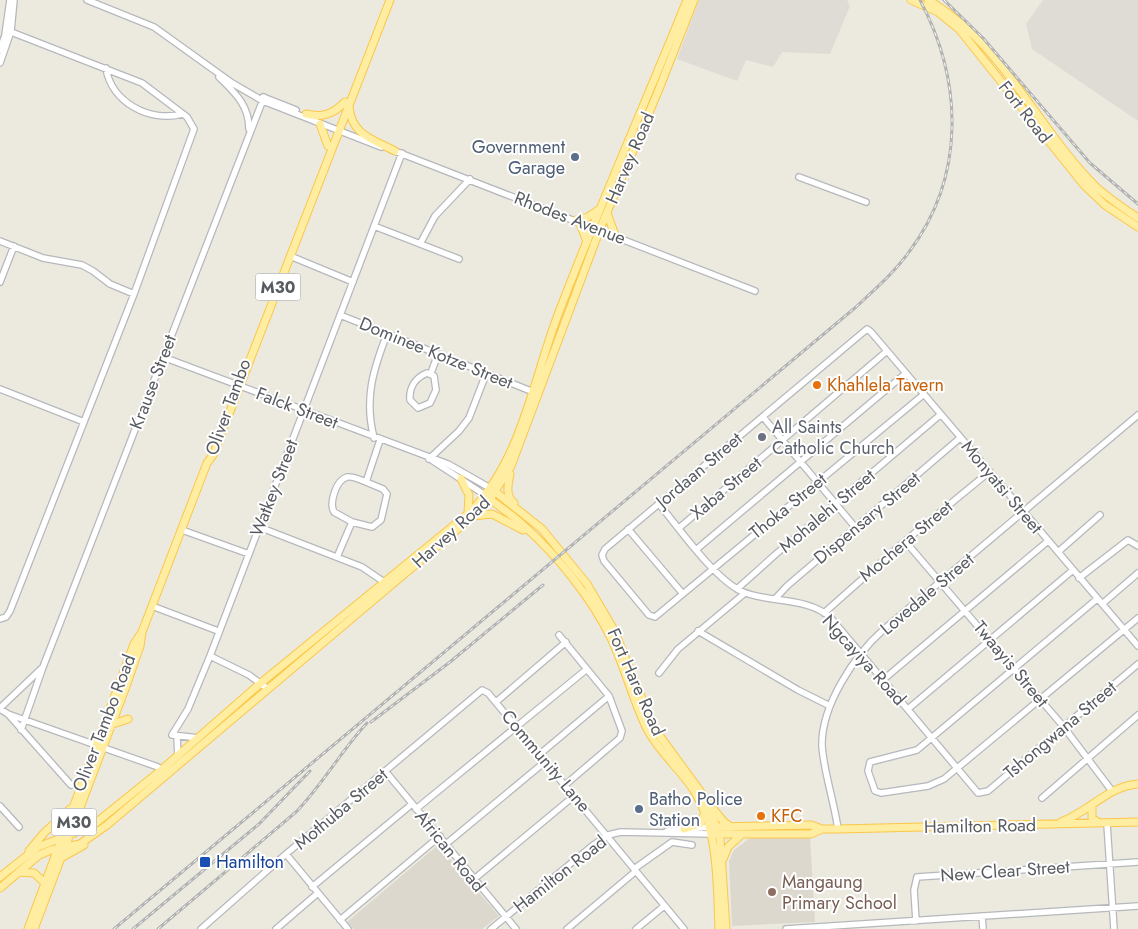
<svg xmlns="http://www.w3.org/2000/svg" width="1138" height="929" font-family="Jost,sans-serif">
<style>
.industrial{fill:#dfdcd6}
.education{fill:#dcd8cd}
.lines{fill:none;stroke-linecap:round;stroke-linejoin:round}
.minor-casing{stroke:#b5b8bd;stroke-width:8}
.major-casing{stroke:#fbc749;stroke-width:9}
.minor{stroke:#fff;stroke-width:5.5}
.major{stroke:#ffeea1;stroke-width:7}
.rail-casing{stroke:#b1b2b2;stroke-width:3}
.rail{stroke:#fff;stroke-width:1;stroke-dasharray:4;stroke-linecap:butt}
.service-dot{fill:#5c6f8a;stroke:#fff;stroke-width:2}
.food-dot{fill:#e8710a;stroke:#fff;stroke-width:2}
.worship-dot{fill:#6b7280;stroke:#fff;stroke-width:2}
.transit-dot{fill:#1a4fb4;stroke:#fff;stroke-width:2}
.education-dot{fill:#8d6e63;stroke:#fff;stroke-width:2}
.labels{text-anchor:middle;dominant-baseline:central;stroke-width:4;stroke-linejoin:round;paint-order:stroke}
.shield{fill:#fff;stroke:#8a8d90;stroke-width:1}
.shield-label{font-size:16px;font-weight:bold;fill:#585c61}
.street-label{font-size:18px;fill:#585c61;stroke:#fff}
.service-label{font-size:18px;fill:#4e5e75;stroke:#fff;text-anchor:end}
.food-label{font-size:18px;fill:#c56008;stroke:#fff;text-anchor:start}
.worship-label{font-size:18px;fill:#5b616d;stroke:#fff;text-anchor:start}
.transit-label{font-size:18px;fill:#164399;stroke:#fff;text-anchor:start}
.education-label{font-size:18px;fill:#785e54;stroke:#fff;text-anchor:start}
</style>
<rect width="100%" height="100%" fill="#ece9de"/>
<path class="industrial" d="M699 0H847L850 6 830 54 782 52 773 67 746 60 737 81 677 59Z
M1043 0H1138V121L1032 49 1026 24Z"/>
<path class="education" d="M810 837 815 922 732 926 729 861 734 850 750 838Z
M438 845 499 916 482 929H354L347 922Z"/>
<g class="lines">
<defs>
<path id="minor" d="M87 0 154 27 232 83 263 101 381 147
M0 50 5 35 10 0
M0 63 11 31 14 0
M106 68C111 102 150 123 182 114
M219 77C235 93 249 105 249 129
M263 97 296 110
M392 150 755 291
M799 177 866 202
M374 226 459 259
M0 241 43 258 82 265 93 271 110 284 134 294
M420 244 435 216 470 179
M290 256 353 282
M0 282 14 246
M340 315 536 393
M163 357 448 464 490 488
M427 373 434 376 436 390 430 403 418 408 410 400C409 388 415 378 427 373Z
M431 373 438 354
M0 389 84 422
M923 395 655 617 649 615 604 561 602 555 605 549 867 329 871 332 1138 646
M763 417 855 527
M374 438C364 399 373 370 387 334
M429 459 459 431 469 418 486 374
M433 461 485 495
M659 504C679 528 715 580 743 592 770 603 807 597 830 617L978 793 988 791 1138 664
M352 522 372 527 381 520 387 494 383 489 366 482
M259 527 362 567 387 584
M679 528 887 351
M628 529 683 594
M182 530 249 554
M905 541 1063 726 1112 791
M697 549 906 373
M1058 552 1100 515
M337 557 352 522 334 512C329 503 336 480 347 477 353 476 361 480 366 482L380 440
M1079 578 1128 540 1138 546
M737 589 776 554 940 415
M775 599 787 586 960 438
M1097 599 917 750 870 762 868 771 875 791 881 793 928 786 944 779 1138 618
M1102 604 1138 573
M152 606 218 631
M824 613 905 541 989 472
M0 619 6 617 10 611 134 294 194 129 187 117 142 83 6 30
M698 631 798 690 830 706
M559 635 609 696 622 731 620 738 565 785
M210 656 249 675 268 689
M659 673 678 649 745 593
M884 679 1048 541
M496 702 566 642
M0 708 41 669
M0 709 8 714 158 767 163 773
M908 709 1073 570
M8 714 71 785
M21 730 43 667 264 97
M177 737 178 756
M199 738 172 735 188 709 210 656 402 153
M540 754 609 696
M386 772 516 929
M1042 798 1138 715
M0 806 19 827
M416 809 587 669
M1107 824 1114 929
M838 829C834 801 824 773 822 746 821 706 854 656 883 630L1138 415
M667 831 709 827
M446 844 546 761
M286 854 348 929
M634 869 672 842 692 845
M473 880 574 796
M312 887 412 804
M982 916 983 929
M340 920 440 836
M916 921 914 890 917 877 1138 862
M201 929 286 854 482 690 488 693 684 929
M276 929 318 893
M491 929 592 846 608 835 621 832 711 834
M567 929 636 871
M636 929 664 906
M786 929 1138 906"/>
<path id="major" d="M911 0 938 12 959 29 1084 185 1105 205 1138 227
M928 0C1002 42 1037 128 1095 186 1108 198 1123 208 1138 218
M349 107C352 135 372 139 395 151
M306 114C323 118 333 114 345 102
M320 124 328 146
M607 213 615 235
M576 220 588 217 600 209
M579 221 587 242
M510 474C508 484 505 496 514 503
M461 479 469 495 468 513
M493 490 542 529 587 584 614 630 654 728 708 802 720 839 726 929
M487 497C499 506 512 515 523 525 557 555 591 597 611 638 625 668 633 700 647 729 659 752 679 768 693 789 719 830 717 883 719 929
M473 516 492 514 523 530
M110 725 128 719
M1092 806V818L1099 823
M79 807 83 820 92 826
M714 810 724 822 731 827
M1061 822C1089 812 1108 786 1138 784
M713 827 811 825 822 829
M684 829 700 824 705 813
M714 834H811L822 829H838L1138 822
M29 851 44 833 70 809
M61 858 84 845
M723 859 728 847 742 834
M19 872 34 873 45 883
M0 877 38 847 92 826 159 772 262 682 468 514C522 462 533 379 559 312 599 207 645 104 687 0
M0 888 39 855 51 850 80 844 107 825 473 516 490 499 511 466 600 229 659 89 694 0
M28 929 134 644 142 632 207 463 213 455 390 0
M34 929 125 689 140 646 142 632"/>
</defs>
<use href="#minor" class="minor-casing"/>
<use href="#major" class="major-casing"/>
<use href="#minor" class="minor"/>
<use href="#major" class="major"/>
<defs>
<path id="rail" d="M944 0 983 38 1090 163 1138 204
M371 722 450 662 543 585
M114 929 856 307C875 289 894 273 909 252 966 176 963 81 920 0
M133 929 259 824 310 771
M158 929 296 812C323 784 341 751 367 723"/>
</defs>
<use href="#rail" class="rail-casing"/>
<use href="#rail" class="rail"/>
</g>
<g class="service-dot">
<circle cx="575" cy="157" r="5"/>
<circle cx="639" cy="809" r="5"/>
</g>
<g class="food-dot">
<circle cx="817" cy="385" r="5"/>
<circle cx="761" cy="816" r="5"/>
</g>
<circle class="worship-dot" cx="762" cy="437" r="5"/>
<rect class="transit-dot" x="199" y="856" width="12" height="12" rx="2.5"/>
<circle class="education-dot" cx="772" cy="892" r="5"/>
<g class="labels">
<g class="shield">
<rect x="255.5" y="273.5" width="45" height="27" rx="4"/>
<rect x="51.5" y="808.5" width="45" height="27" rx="4"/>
</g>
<g class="shield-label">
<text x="278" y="287">M30</text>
<text x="74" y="822">M30</text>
</g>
<g class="street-label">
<text transform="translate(1025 112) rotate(52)">Fort Road</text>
<text transform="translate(630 158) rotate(-67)">Harvey Road</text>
<text transform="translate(570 218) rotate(21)">Rhodes Avenue</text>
<text transform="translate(436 353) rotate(22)">Dominee Kotze Street</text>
<text transform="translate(153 382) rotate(-69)">Krause Street</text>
<text transform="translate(228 407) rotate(-70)">Oliver Tambo</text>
<text transform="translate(297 408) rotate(21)">Falck Street</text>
<text transform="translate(699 470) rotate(-40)">Jordaan Street</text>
<text transform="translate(1002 487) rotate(50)">Monyatsi Street</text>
<text transform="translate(274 488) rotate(-69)">Watkey Street</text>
<text transform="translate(726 488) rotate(-40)">Xaba Street</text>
<text transform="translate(788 506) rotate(-39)">Thoka Street</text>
<text transform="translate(827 511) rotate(-40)">Mohalehi Street</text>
<text transform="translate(867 518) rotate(-40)">Dispensary Street</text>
<text transform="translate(451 532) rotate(-42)">Harvey Road</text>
<text transform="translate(906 541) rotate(-40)">Mochera Street</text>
<text transform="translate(927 594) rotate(-40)">Lovedale Street</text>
<text transform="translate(864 660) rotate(48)">Ngcayiya Road</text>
<text transform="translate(1011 664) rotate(50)">Twaayis Street</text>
<text transform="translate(636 682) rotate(66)">Fort Hare Road</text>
<text transform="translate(104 723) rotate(-69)">Oliver Tambo Road</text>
<text transform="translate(1060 730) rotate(-40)">Tshongwana Street</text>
<text transform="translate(546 761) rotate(50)">Community Lane</text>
<text transform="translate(341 809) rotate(-40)">Mothuba Street</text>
<text transform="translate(980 826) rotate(-1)">Hamilton Road</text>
<text transform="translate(450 851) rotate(51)">African Road</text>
<text transform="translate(1005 871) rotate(-4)">New Clear Street</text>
<text transform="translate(560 874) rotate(-38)">Hamilton Road</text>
</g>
<g class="service-label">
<text x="565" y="147">Government<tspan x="565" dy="21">Garage</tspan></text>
<text x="649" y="799" text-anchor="start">Batho Police<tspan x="649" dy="21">Station</tspan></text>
</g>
<g class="food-label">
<text x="827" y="385">Khahlela Tavern</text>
<text x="771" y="816">KFC</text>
</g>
<g class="worship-label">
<text x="772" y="427">All Saints<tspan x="772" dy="21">Catholic Church</tspan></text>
</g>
<g class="transit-label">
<text x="216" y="862">Hamilton</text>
</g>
<g class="education-label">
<text x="782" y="882">Mangaung<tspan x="782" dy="21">Primary School</tspan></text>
</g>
</g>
</svg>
